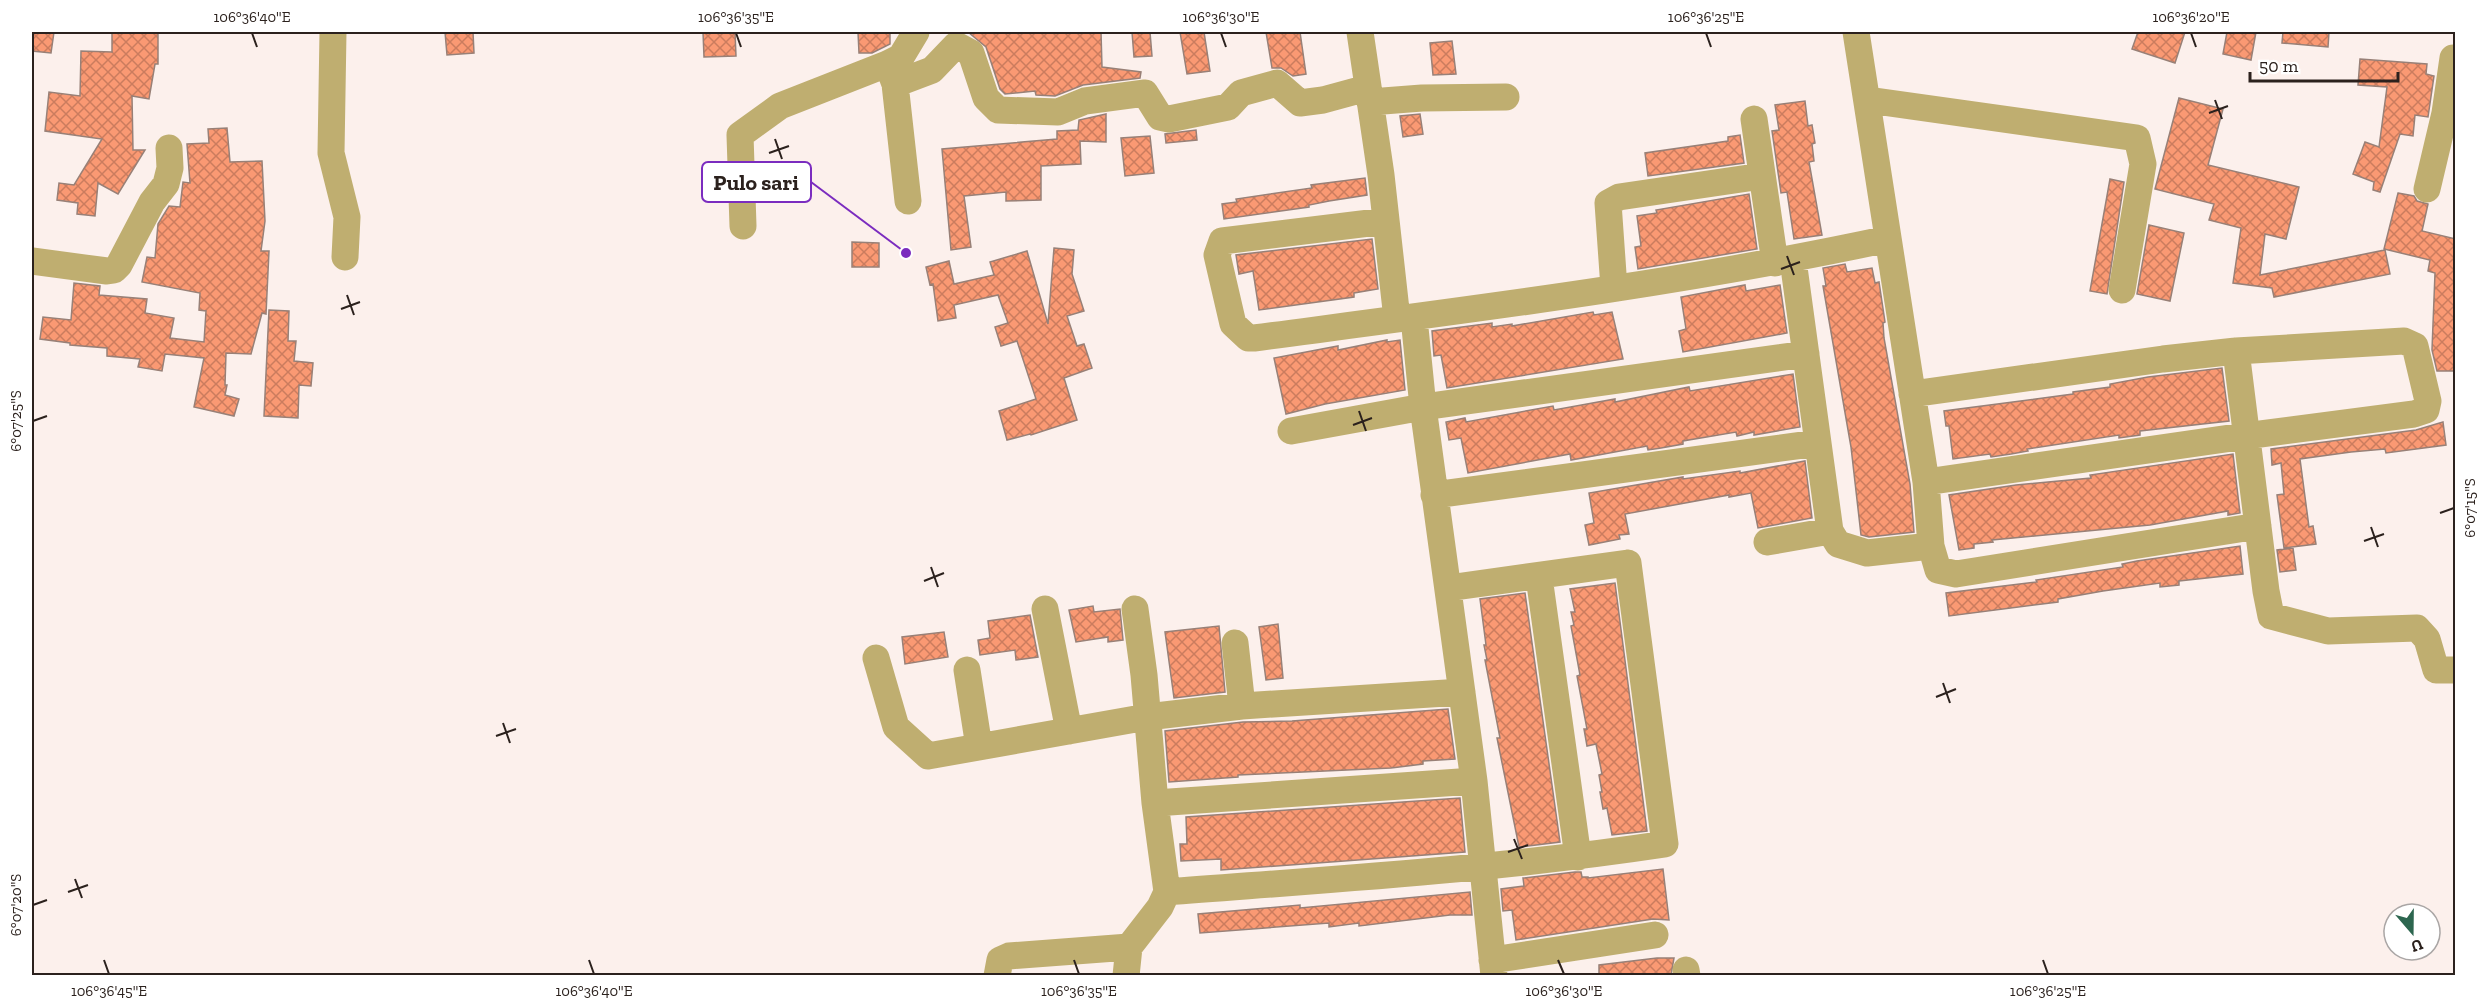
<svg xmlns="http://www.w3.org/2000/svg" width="2487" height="1007" font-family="'Zilla Slab',serif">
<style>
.building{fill:url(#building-cross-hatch);stroke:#988077;stroke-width:1.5}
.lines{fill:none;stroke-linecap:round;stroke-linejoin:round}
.minor{stroke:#bfae70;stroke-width:27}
.ticks{fill:none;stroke:#2b211d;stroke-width:2}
.leader{fill:none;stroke:#7b2cbf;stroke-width:2}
.callout-dot{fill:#7b2cbf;stroke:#fff;stroke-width:2}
.callout{fill:#fff;stroke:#7b2cbf;stroke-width:2}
.callout-label{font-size:22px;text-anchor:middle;font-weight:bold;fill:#2b211d}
.neatline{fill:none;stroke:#2b211d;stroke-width:2}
.ticks-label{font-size:15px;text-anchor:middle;fill:#2b211d}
</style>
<defs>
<pattern id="building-cross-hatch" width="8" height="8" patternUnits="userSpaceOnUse" patternTransform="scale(1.5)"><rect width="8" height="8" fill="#fa9973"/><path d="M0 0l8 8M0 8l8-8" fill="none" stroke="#cb7c5e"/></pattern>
</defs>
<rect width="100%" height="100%" fill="#fcf0ec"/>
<path class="building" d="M32 32H54L51 53 32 51Z
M125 32H158V64H155L149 99 132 96 133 150H145L118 194 98 183 95 216 77 214 78 203 57 200 59 183 74 185 102 139 45 131 49 92 80 96 81 51 112 52V33Z
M445 32H473L474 53 447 55Z
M703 32H735L736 56 704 57Z
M858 32H890V44L872 53H859Z
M968 32H1101L1102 67 1141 72 1140 78 1083 85 1055 96 1036 95 1035 91 1005 94 1000 89 986 47Z
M1132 32H1150L1152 56 1134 57Z
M1180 32H1204L1210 71 1187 74Z
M1266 32H1300L1306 74 1293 76 1281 68H1272Z
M2138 32H2185L2175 63 2132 49Z
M2227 32H2256L2251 60 2223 54Z
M2283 32H2329L2328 47 2282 43Z
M1452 41 1456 74 1433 75 1430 43Z
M2360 59 2427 64 2426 74 2434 76 2428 117 2415 115 2413 136 2400 134 2380 192 2373 190 2374 182 2353 174 2365 142 2379 147 2387 87 2358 85Z
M2179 98 2223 109 2208 165 2299 187 2286 239 2265 234 2260 275 2385 250 2390 274 2274 297 2272 288 2233 283 2241 228 2209 220 2214 204 2155 189Z
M1805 101 1808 126 1812 125 1815 143 1812 144 1814 161 1809 162 1822 235 1794 239 1787 192 1781 193 1772 131 1779 130 1775 105Z
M1106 114V142L1080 141 1081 164 1041 166V200L1006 201V192L964 196 971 247 951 250 942 149 1057 139V131L1078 130 1079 120Z
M1420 114 1423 134 1403 137 1400 116Z
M227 128 230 162 262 161 265 221 261 251H269L266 314 262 313 251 354 226 353 225 385H227L225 395 239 399 234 416 194 407 204 358 165 354 162 371 138 367 140 359 107 356V348L70 345V343L40 339 43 317 71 320 74 283 100 286 99 295 147 299 145 313 174 318 170 338 204 342 206 311 199 310 200 293 142 282 147 257 155 258 158 224 169 206 180 207 183 182 190 183 187 144 209 143 208 129Z
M1196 130 1197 140 1166 143 1165 134Z
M1740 135 1744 163 1648 176 1645 153 1728 141V137Z
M1150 136 1154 173 1125 176 1121 138Z
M1365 178 1367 195 1329 201 1309 205V207L1224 219 1222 204 1237 202 1236 199 1312 188 1311 185Z
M2110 179 2124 182 2107 294 2090 291Z
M2398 193 2414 196 2417 201 2428 204 2422 231 2456 239V371H2437L2432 350 2435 273 2428 271 2430 260 2384 249Z
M1749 194 1757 249 1638 269 1635 247 1641 246 1637 216 1657 213 1656 210Z
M2149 225 2184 233 2170 301 2137 294Z
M1372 239 1378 289 1354 293V297L1259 310 1253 271 1239 274 1236 255Z
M852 242 879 243V267H852Z
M1054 248 1074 250 1072 274 1084 311 1067 316 1077 346 1084 344 1092 368 1064 378 1077 420 1031 435 1030 434 1007 440 999 411 1036 399 1017 341 1001 346 995 327 1008 323 998 295 954 305 956 318 938 321 933 284 930 285 926 267 949 261 954 284 994 275 990 262 1027 251 1048 324Z
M1845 264 1847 272 1872 268 1875 283 1879 282 1885 322 1883 323 1884 338 1910 484 1914 532 1869 537 1861 535 1851 447 1823 286H1826L1823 268Z
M1745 285 1746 291 1780 285 1787 333 1683 352 1679 331 1686 329 1681 297Z
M269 310 289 311 288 341H296L294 361 313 363 311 386 299 385 298 418 264 416Z
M1593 312 1594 315 1612 312 1623 359 1447 388 1441 355 1434 356 1432 331 1492 323V327L1512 324V326Z
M1387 340V342L1400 340 1405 390 1325 404 1286 414 1274 358 1338 346V350Z
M2222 368 2229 421 2140 431V435L2119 438V435L2027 449 2028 451 2011 454 1991 457 1990 454 1953 459 1949 426H1946L1944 411 2073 394V392L2110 387V384L2148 377Z
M1793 374 1800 427 1754 435V432L1737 436 1736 432 1683 441V444L1661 448 1648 450 1647 446 1571 460 1570 454 1468 473 1461 438 1449 440 1446 422 1465 418 1466 422 1553 406 1554 410 1615 399V402L1689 387 1690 391Z
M2443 422 2446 445 2386 453 2385 449 2351 452 2300 459 2309 527 2313 526 2316 544 2284 548 2277 495 2284 494 2281 463 2272 465 2271 449 2416 430Z
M2233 454 2240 513 2228 515V511L2150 525 1992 540 1993 542 1974 544V548L1959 550 1949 495 2016 485 2091 478 2090 475Z
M1805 461 1812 518 1758 528 1751 493 1729 497V495L1625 514 1629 534 1619 535 1620 539 1589 545 1585 525 1594 523 1589 493 1683 477V479L1740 471V473Z
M2240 546 2243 574 2179 581V585L2160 587V583L2103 591 2058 599V602L1949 616 1946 593 2037 582 2036 580 2123 567 2122 564 2137 561Z
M2293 548 2296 570 2280 572 2277 550Z
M1615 583 1647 831 1612 835 1607 808 1603 809 1600 792H1602L1599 775 1602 774 1596 744 1587 746 1584 729H1587L1577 676 1580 675 1571 626 1574 625 1571 612H1575L1570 589Z
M1525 593 1560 842 1519 847 1497 738H1500L1485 660H1487L1484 645H1486L1480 599Z
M1093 606 1094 612 1120 609 1123 640 1108 642V637L1076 642 1069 610Z
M1030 615 1038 657 1016 660 1015 650 980 655 978 640 990 638 988 621Z
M1278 624 1283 678 1266 680 1259 627Z
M1219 626 1225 692 1174 698 1165 632Z
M944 632 948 657 905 664 902 637Z
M1448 709 1455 759 1423 761V764L1391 768 1238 775V777L1169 782 1165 731 1243 722 1292 721Z
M1460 798 1465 852 1221 870V859L1181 861 1180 844H1187L1186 817Z
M1663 869 1669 920 1653 919 1516 940 1512 910 1503 911 1501 889 1524 886 1523 878 1575 872H1581L1582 877H1588V878Z
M1470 892 1472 915H1450L1359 926V923L1329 927V923L1200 933 1198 914 1300 905V908Z
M1657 958H1674L1671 975H1599V965Z"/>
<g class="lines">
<path class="minor" d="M333 32 331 153 347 217 345 257
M1360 32 1381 175 1397 319
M1856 32 1926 482 1931 546 1938 570 1956 574 2258 526
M889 68 895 84 908 201
M895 84 932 70 956 45 971 53 986 98 998 110 1058 112 1085 101 1145 93 1160 117 1169 119 1228 107 1241 93 1277 83 1300 103 1323 100 1367 88
M1868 100 2137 138 2143 164 2122 290
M1370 102 1422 98 1506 97
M1754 119 1775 263
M2427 189 2445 113 2453 58H2456
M1386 221 1222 241 1217 255 1233 324 1248 338H1254C1466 310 1679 284 1888 239
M743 226 740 135 780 106 887 64 901 57 916 32
M1793 260 1830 531 1838 544 1867 553 1931 546
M32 261 107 271 114 270 119 265 152 202 166 184 170 168 169 148
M1614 288 1608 203 1619 197 1762 176
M1414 318 1423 407 1474 781 1494 976
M2236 351 2266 591 2271 616 2328 631 2417 628 2427 639 2436 670H2456
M1912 394 2163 359 2236 351 2404 341 2415 346 2428 401 2426 410 2414 414 2245 436 1926 482
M1291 431 1423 407 1806 354
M1434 495 1818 443
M1767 542 1830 531
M1539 577 1578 857
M1045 609 1069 731
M1235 643 1242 706
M876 658 896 727 928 756 1147 717 1242 706 1462 692
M967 670 979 747
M1155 803 1474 781
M1167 892C1334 879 1500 869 1665 844L1628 563 1448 588
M1492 960 1655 935
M1686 970 1687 976
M997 976 1000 960 1009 956 1129 947
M1126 976 1129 947 1160 907 1167 892 1155 803 1144 675 1135 609"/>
</g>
<path class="ticks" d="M252 33 257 47M736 33 741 47M1221 33 1226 47M1706 33 1711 47M2191 33 2196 47M2215 100 2222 119M2209 113 2228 106M775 139 782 159M769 153 789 146M1787 256 1794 275M1781 269 1800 262M347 295 354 315M341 309 360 302M1359 411 1366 431M33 421 47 416M1353 425 1372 418M2440 513 2454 508M2371 527 2378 547M2364 541 2384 534M931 567 938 587M924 581 944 573M1943 683 1950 703M1936 697 1956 689M503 723 510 743M496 736 516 729M1514 839 1522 859M1508 852 1528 845M75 879 82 898M68 892 88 885M33 905 47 900M104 960 109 974M589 960 594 974M1074 960 1079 974M1558 960 1564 974M2043 960 2048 974"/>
<path class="leader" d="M906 253L811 182"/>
<circle class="callout-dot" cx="906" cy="253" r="6"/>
<rect class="callout" x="702" y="162" width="109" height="40" rx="6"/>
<g class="callout-label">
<text x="756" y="190">Pulo sari</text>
</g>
<rect width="2487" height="1007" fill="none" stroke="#ffffff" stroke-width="66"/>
<g transform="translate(2412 932) rotate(160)"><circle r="28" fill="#ffffff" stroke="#aaa6a5" stroke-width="1.5"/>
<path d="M0-4.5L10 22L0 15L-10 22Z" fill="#2d664f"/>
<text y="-9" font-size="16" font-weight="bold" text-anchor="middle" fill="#2b211d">U</text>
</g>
<path d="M2250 72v9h148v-9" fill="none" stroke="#2b211d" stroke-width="3"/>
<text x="2259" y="72" font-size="18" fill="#2b211d" stroke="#ffffff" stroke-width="4.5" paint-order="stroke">50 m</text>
<rect x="33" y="33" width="2421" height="941" class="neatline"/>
<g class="ticks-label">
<text x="252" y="22">106°36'40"E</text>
<text x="736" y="22">106°36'35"E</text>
<text x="1221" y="22">106°36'30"E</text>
<text x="1706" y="22">106°36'25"E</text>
<text x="2191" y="22">106°36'20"E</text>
<text transform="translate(16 421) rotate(-90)" y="5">6°07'25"S</text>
<text transform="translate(2470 508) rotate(-90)" y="5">6°07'15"S</text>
<text transform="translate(16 905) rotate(-90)" y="5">6°07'20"S</text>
<text x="109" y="996">106°36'45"E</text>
<text x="594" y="996">106°36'40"E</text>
<text x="1079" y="996">106°36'35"E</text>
<text x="1564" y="996">106°36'30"E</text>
<text x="2048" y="996">106°36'25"E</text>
</g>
</svg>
